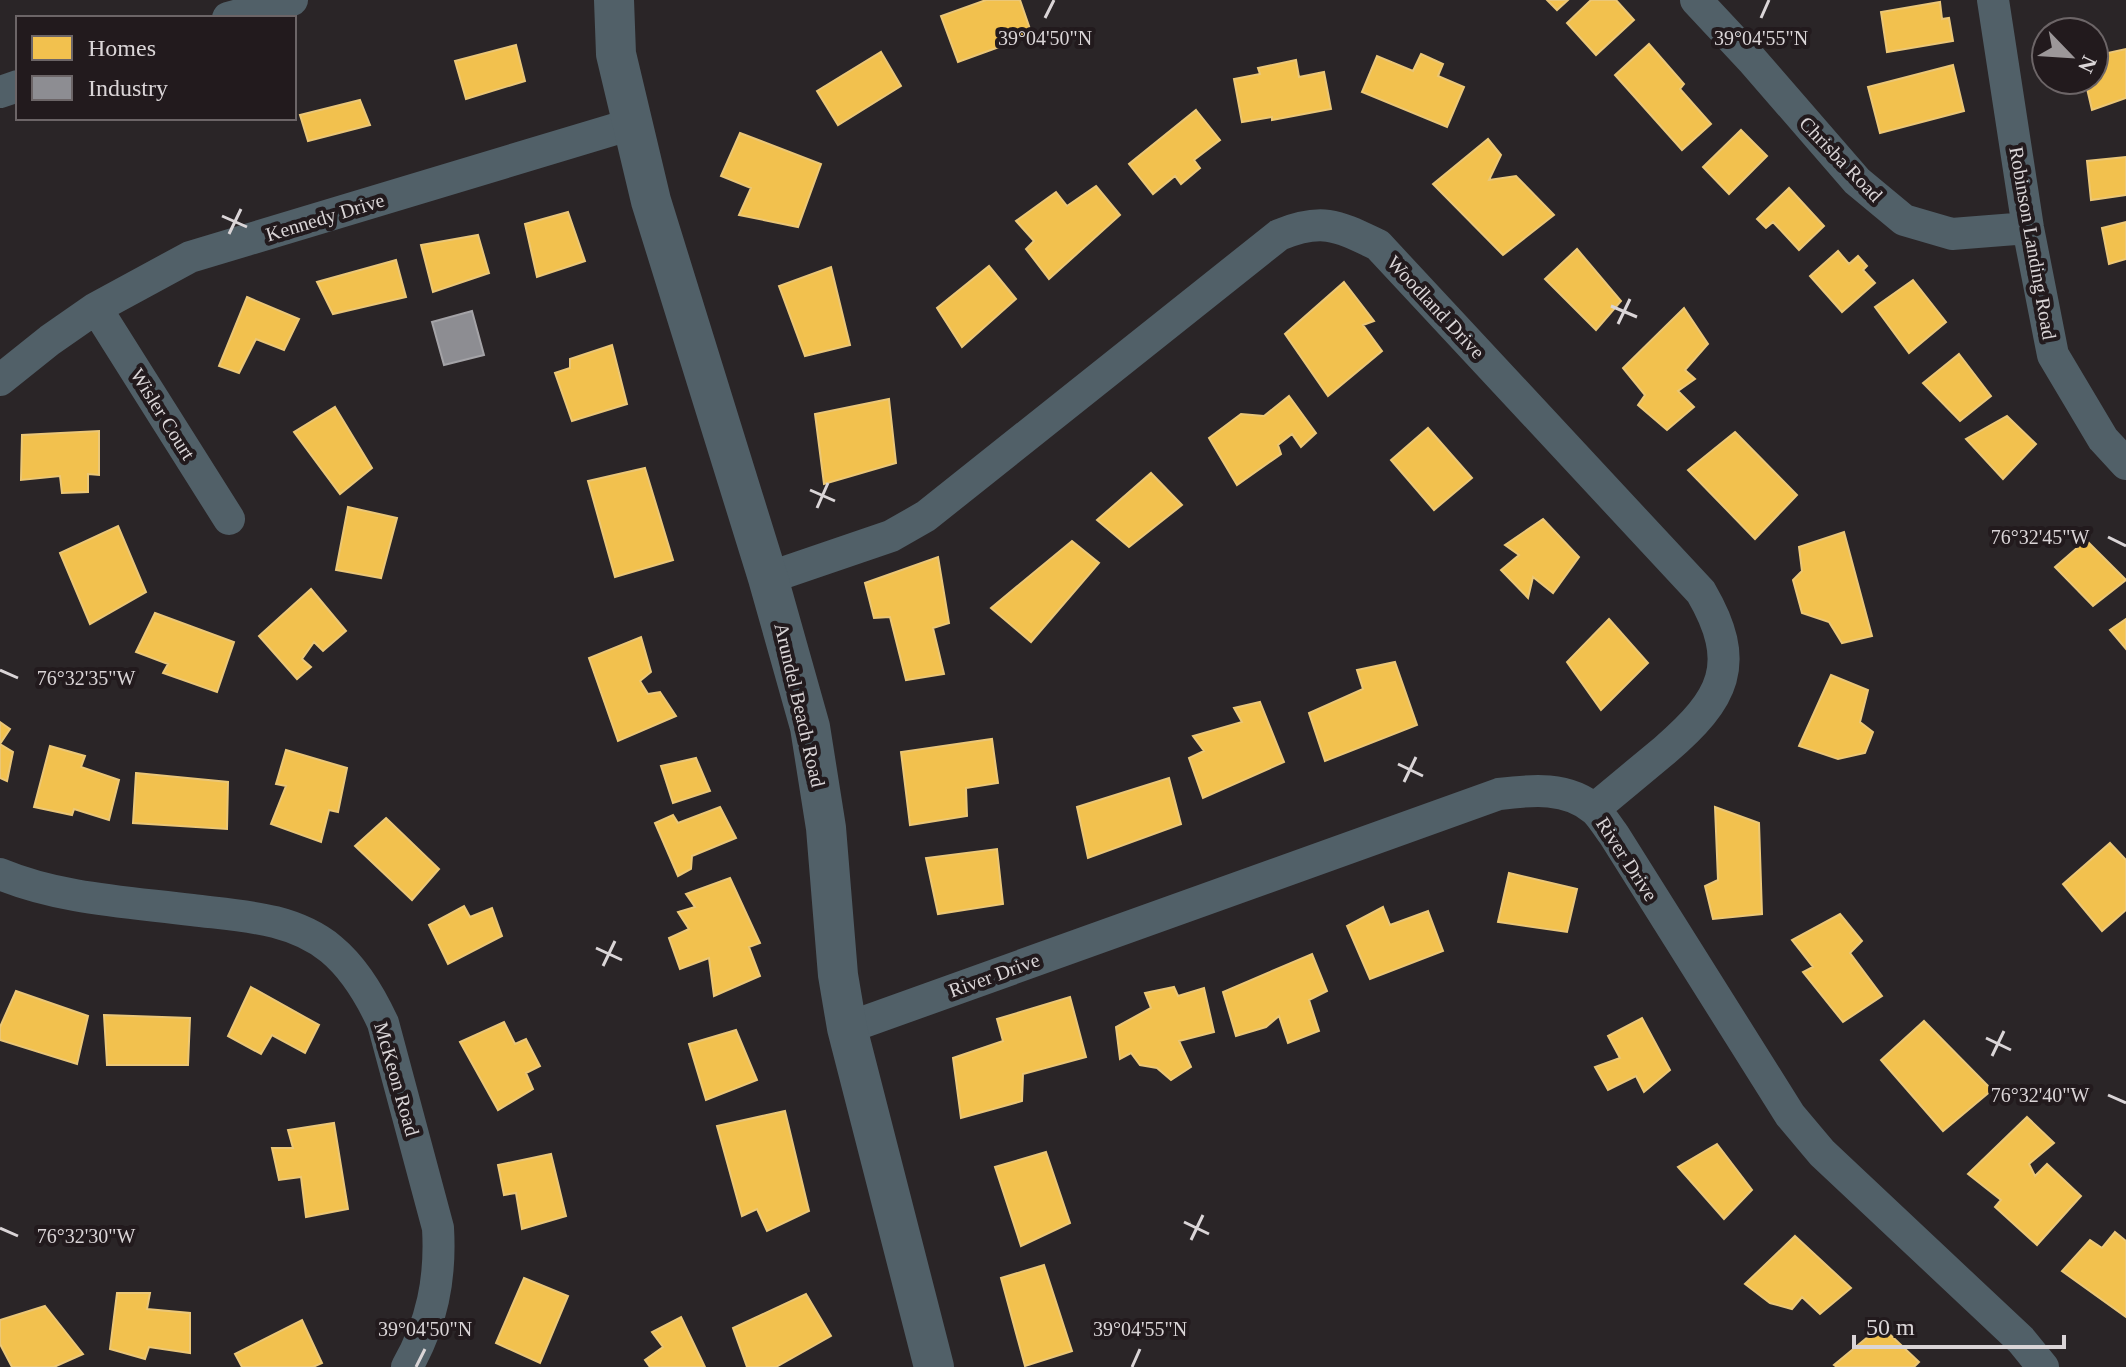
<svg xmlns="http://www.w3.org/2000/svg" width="2126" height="1367" font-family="Georgia,serif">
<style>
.homes{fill:#f2c14e;stroke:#ebc777;stroke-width:2}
.industry{fill:#8d8d92;stroke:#a4a3a7;stroke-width:2}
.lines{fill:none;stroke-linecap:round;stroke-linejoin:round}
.minor{stroke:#516068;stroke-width:32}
.tertiary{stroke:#516068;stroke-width:40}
.ticks{fill:none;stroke:#dad5d7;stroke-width:3}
.labels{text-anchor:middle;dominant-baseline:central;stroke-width:8;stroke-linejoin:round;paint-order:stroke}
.street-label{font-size:20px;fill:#dad5d7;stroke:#221a1d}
.ticks-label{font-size:20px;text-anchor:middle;fill:#dad5d7;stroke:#221a1d;stroke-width:8;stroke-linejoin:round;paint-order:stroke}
</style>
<rect width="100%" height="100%" fill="#2a2527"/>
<path class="homes" d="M986 0H1020L1032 35 958 62 941 16Z
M1547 0H1568L1557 10Z
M1591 0H1616L1634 20 1596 55 1567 23Z
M1940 2 1942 19 1949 18 1953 41 1887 52 1881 12Z
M1649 44 1684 84 1680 89 1711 124 1682 150 1615 75Z
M516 45 525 81 466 99 455 61Z
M2126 49V98L2092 110 2085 80H2094V56Z
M881 52 901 86 838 125 817 91Z
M1421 54 1443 64 1438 76 1464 87 1447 127 1362 92 1377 56 1413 71Z
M1296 60 1299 77 1324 72 1331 109 1272 120V117L1242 122 1234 79 1260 74 1258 68Z
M1953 65 1964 111 1880 133 1868 87Z
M360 100 370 125 308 141 300 115Z
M1196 110 1220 140 1194 160 1200 168 1181 184 1175 176 1153 194 1129 164Z
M1741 130 1767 156 1729 194 1703 167Z
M740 133 821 164 798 227 739 215 751 188 721 176Z
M1488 139 1501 155 1489 180 1516 176 1554 215 1503 255 1433 184Z
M2126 157V195L2091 200 2087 161Z
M1096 186 1120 215 1049 279 1026 249 1034 241 1016 221 1056 192 1067 206Z
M1789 188 1824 226 1799 250 1773 222 1766 228 1757 219Z
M568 212 585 261 537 277 525 224Z
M2126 222V259L2109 264 2102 228Z
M478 235 489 273 433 292 421 245Z
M1577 249 1621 301 1596 330 1545 279Z
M1838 251 1849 264 1858 256 1867 266 1863 270 1875 283 1842 312 1810 276Z
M396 260 406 297 333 314 317 282Z
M989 266 1016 299 962 347 937 308Z
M831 267 850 345 805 356 779 286Z
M1913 280 1946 322 1909 353 1875 307Z
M1344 282 1374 321 1363 325 1382 351 1328 396 1285 334Z
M247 297 299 319 284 350 256 339 239 373 219 366Z
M1684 308 1708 344 1685 370 1695 379 1678 391 1694 407 1667 430 1638 405 1645 395 1623 368Z
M612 345 627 404 572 421 555 373 570 368V359Z
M1959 354 1991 396 1960 421 1923 383Z
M1289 396 1316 433 1301 447 1292 434 1278 445 1281 454 1237 485 1209 438 1241 414 1264 416Z
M889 399 896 463 824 484 815 414Z
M335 407 372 468 340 494 294 432Z
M2007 416 2036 444 2003 479 1966 439Z
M1428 428 1472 478 1434 510 1391 460Z
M99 431V475L88 474V492L62 493 60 476 21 480 22 435Z
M1735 432 1797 495 1755 539 1688 470Z
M645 468 673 560 615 577 588 481Z
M1151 473 1182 505 1129 547 1097 520Z
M348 507 397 518 381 578 336 570Z
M1543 519 1579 557 1553 593 1533 577 1528 598 1501 570 1519 555 1505 545Z
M118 526 146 592 90 624 60 553Z
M1844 532 1872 636 1842 643 1829 622 1802 613 1793 580 1802 571 1799 547Z
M2086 540 2126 580 2093 606 2055 567Z
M1072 541 1099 563 1031 642 991 608Z
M938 557 949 623 933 628 944 674 906 680 890 617 874 618 865 583Z
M311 589 346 631 323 651 314 642 302 659 311 667 297 679 259 636Z
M155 613 234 642 217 692 163 673 168 664 136 652Z
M1609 619 1648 663 1601 710 1567 662Z
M2126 619V649L2110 630Z
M641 637 651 672 640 681 648 694 660 692 676 716 618 741 589 658Z
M1395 662 1417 725 1325 761 1309 713 1363 689 1357 670Z
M1831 675 1868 690 1860 722 1873 732 1865 753 1838 759 1799 746Z
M1260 702 1284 762 1203 798 1189 758 1204 751 1193 736 1242 722 1234 708Z
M0 722 10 729 0 744 13 752 7 781 0 778Z
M992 739 998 783 966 788 967 816 910 825 901 752Z
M50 746 85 756 81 767 119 780 109 820 74 809 72 815 34 807Z
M286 750 347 768 338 812 329 810 321 842 271 824 286 786 276 784Z
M696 758 710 791 673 803 661 766Z
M136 773 228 782 227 829 133 823Z
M1169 778 1181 824 1088 858 1077 807Z
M720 807 736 838 692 856 691 869 678 876 655 823 673 815 678 823Z
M1715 807 1759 823 1762 914 1713 919 1705 886 1718 880Z
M386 818 439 869 412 900 355 846Z
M2110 843 2126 860V910L2102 931 2063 884Z
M997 849 1003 904 938 914 926 858Z
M1509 873 1577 889 1567 932 1498 922Z
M730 878 760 943 749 947 760 976 714 996 709 958 680 969 669 938 689 929 678 912 695 907 686 894Z
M464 906 470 917 492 908 502 936 448 964 429 925Z
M1383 907 1390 925 1428 911 1443 951 1370 979 1347 926Z
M1840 914 1862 941 1850 953 1882 996 1843 1022 1803 972 1813 967 1792 940Z
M1312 954 1327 991 1309 1000 1319 1031 1288 1043 1279 1016 1266 1027 1236 1036 1223 992Z
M251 987 319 1025 305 1053 272 1035 261 1054 228 1036Z
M1174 987 1178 996 1204 988 1214 1032 1179 1041 1191 1067 1171 1080 1157 1068 1140 1065 1131 1053 1120 1059 1116 1027 1151 1008 1145 993Z
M16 991 88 1016 77 1064 0 1040V1027Z
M1070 997 1086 1057 1023 1074 1022 1101 961 1118 953 1058 1003 1041 997 1019Z
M104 1015 190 1018 188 1065H107Z
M1642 1018 1670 1070 1644 1092 1636 1076 1608 1090 1595 1067 1620 1058 1608 1036Z
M1924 1021 1992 1090 1943 1131 1881 1060Z
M504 1022 515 1044 526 1039 540 1066 526 1073 533 1089 498 1110 460 1042Z
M736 1030 757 1080 706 1100 689 1044Z
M785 1111 809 1211 767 1231 757 1209 742 1216 717 1126Z
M2027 1117 2054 1143 2029 1164 2035 1176 2047 1164 2081 1196 2037 1245 1995 1207 2001 1200 1968 1174Z
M334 1123 348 1209 306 1217 301 1177 279 1180 272 1148H293L288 1130Z
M1717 1144 1752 1190 1724 1219 1678 1167Z
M1046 1152 1070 1223 1021 1246 995 1167Z
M551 1154 566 1216 522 1229 516 1193 504 1195 498 1165Z
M2115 1232 2126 1241V1317L2062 1271 2090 1240 2102 1248Z
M1795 1236 1851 1288 1820 1314 1802 1297 1792 1309 1770 1303 1745 1284Z
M1044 1265 1072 1351 1025 1366 1001 1278Z
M524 1278 568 1296 540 1363 496 1343Z
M117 1293H150L147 1309 190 1313V1353L149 1347 145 1359 110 1349Z
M806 1294 831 1336 776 1367H747L733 1328Z
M45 1306 83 1354 54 1367H12L0 1344V1320Z
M681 1317 705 1367H650L645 1360 663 1347 652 1332Z
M302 1320 322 1363 313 1367H242L235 1354Z
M1881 1326 1919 1362 1914 1367H1837L1834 1365Z"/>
<path class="industry" d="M472 311 484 355 444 365 432 322Z"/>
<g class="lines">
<path class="minor" d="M1696 0 1752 60 1857 181 1904 220 1952 234 2028 228
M1993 0 2028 228 2053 355 2103 439 2126 464
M228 18 292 0
M0 92 18 86
M96 308 229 519
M0 380 50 340 96 308 190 257 632 124
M768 578 891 536 926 516 1279 235C1323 217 1338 226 1378 245L1701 592C1743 664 1724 699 1665 750 1641 770 1618 789 1594 809
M0 874C60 899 128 902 192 910 240 916 292 917 331 949 354 968 371 997 383 1023L438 1228C441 1279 432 1323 407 1367
M847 1028 1499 794C1531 790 1568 786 1595 810 1602 817 1608 827 1614 835L1790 1115 1822 1153 2021 1340 2043 1367"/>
<path class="tertiary" d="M614 0 616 54 651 201 768 578 810 727 826 828 838 975 847 1028 934 1367"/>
</g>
<path class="ticks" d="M1045 18 1054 0M1761 18 1769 0M222 216 247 227M229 234 241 209M1611 306 1637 317M1618 324 1630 299M810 490 835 501M817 508 828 483M2108 537 2126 546M0 670 18 678M1398 764 1423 776M1404 782 1416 757M596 948 622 960M603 966 615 941M1986 1038 2011 1050M1992 1056 2004 1031M2108 1095 2126 1103M1184 1222 1209 1234M0 1228 18 1236M1191 1240 1203 1215M416 1367 425 1349M1132 1367 1140 1349"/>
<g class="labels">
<g class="street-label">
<text transform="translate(1841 159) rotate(46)">Chrisba Road</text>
<text transform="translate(325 217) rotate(-17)">Kennedy Drive</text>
<text transform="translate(2033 243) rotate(80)">Robinson Landing Road</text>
<text transform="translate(1436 307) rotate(47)">Woodland Drive</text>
<text transform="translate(163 414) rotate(58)">Wisler Court</text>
<text transform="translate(800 705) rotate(77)">Arundel Beach Road</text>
<text transform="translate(1627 859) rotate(57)">River Drive</text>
<text transform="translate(994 975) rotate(-20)">River Drive</text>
<text transform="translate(397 1079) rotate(74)">McKeon Road</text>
</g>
</g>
<g class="ticks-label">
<text x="1045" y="45">39°04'50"N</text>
<text x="1761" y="45">39°04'55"N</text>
<text x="2040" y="544">76°32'45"W</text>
<text x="86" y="685">76°32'35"W</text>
<text x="2040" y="1102">76°32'40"W</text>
<text x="86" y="1243">76°32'30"W</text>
<text x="425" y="1336">39°04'50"N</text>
<text x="1140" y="1336">39°04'55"N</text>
</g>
<rect x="16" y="16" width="280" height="104" fill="#221a1d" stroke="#6c6567" stroke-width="2"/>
<rect x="32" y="36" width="40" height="24" fill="#f2c14e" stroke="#6c6567" stroke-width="2"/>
<text x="88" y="56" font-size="24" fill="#dad5d7">Homes</text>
<rect x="32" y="76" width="40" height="24" fill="#8d8d92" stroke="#6c6567" stroke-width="2"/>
<text x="88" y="96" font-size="24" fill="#dad5d7">Industry</text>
<g transform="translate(2070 56) rotate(115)"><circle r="38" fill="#221a1d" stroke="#6c6567" stroke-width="2"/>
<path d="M0-6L14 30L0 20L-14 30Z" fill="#9c9799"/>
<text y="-12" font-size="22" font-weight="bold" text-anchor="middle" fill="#dad5d7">N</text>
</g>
<path d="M1854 1335v12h210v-12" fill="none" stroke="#dad5d7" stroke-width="4"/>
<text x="1866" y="1335" font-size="24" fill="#dad5d7" stroke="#221a1d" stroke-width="6" paint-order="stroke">50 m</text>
</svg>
